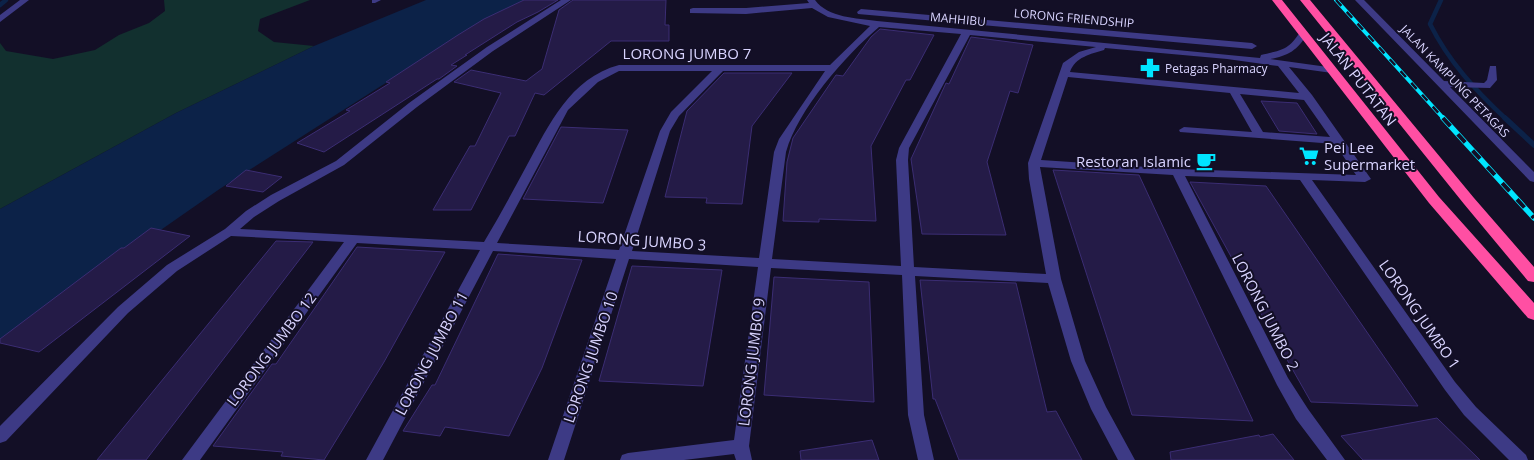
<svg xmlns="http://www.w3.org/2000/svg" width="1534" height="460" font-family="'Open Sans',sans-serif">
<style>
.green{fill:#12302f}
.water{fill:#0c2248}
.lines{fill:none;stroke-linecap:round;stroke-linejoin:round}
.stream-far1{stroke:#0c2248;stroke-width:4.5}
.stream{stroke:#0c2248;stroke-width:5.5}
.building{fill:#241b47;stroke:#3b2d73}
.minor{fill:#3d3a85;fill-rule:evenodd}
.highway{fill:#ff4fa3;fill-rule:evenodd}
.rail-far1-casing{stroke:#00e5ff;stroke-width:4}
.rail-casing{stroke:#00e5ff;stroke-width:5.5}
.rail-far1{stroke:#130f26;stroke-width:2.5;stroke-dasharray:8;stroke-linecap:butt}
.rail{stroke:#130f26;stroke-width:4;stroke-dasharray:11;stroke-linecap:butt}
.labels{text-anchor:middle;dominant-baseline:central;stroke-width:4;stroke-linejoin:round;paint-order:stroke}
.far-street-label{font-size:12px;fill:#d9d4ff;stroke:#130f26}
.far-poi-label{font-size:12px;fill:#d9d4ff;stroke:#130f26;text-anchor:start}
.street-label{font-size:15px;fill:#d9d4ff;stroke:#130f26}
.poi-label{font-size:15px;fill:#d9d4ff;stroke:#130f26;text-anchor:start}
</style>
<rect width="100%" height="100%" fill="#130f26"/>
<path class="green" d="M164 0H310L260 19 258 31 274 42 314 46 176 113 0 209V43L6 51 53 59 95 50 119 35 149 23 165 11Z"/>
<path class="water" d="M426 0H531L406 70 221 188 0 342V209L176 113 314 46Z"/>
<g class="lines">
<path class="stream-far1" d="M1441 0 1430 24C1449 62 1476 91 1506 119
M0 5 6 0"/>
<path class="stream" d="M1505 118 1534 145"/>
</g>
<path class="building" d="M524 0H558L538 12 517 22 465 55H467L451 65 457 66 439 79H437L324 152 297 143 350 111 346 110 390 83 386 82 458 35 484 19Z
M573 0H666L665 25H669V41H611L544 95 535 93 515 136H509L471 210H433L470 146H475L501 93 454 82 471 70 526 81 542 69 559 10Z
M880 29 934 35 910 80H906L871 146 876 221 819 219V222L783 221 787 162 793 138 836 75 843 76 871 37Z
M971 37 1033 45 1018 93 1010 91 987 162 1006 235 922 234 911 159 946 83 949 84Z
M724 73H792L752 126 742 204 706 203 707 198 665 197 687 111Z
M1261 101 1297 103 1317 134 1279 131Z
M561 127 628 130 603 203 523 199Z
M246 170 282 177 263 192 226 186Z
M1053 170 1139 175 1253 421 1132 415Z
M1190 182 1266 186 1418 406 1311 402 1243 282H1245Z
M151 228 190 236 39 352 0 343V339L121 248H124Z
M276 241 313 242 146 460H97Z
M357 247 445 252 384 362 324 460 281 456 283 452 213 446 272 364H276Z
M498 254 582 260 542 368 509 436 445 427 440 436 403 431 432 385H435Z
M632 266 722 270 703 386 599 381Z
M774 277 869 282 874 402 764 395Z
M920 280 1016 283 1047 412 1056 411 1082 460H959L935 399H933Z
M1437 418 1480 460H1363L1341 436Z
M1273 434 1294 460H1171L1170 452 1259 435 1260 437Z
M872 440 879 460H801L800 451Z"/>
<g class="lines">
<path class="minor" d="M20 0H29L0 22V15Z
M372 0H381L375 3H372Z
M561 0H571L493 51 417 107 344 165 279 201 254 217 240 229 484 242C499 217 513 191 527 165 549 125 570 78 619 65H830L870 26 828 17 812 8 746 14 690 13V9L693 8H746L809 3 807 0H815C828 18 857 18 877 21L1260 58 1261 55C1281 50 1288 51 1300 32L1303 31 1307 34C1298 50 1288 56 1270 59L1335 68 1337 70 1332 73 1289 67 1312 95 1371 179 1365 182 1312 180 1455 382 1476 407 1526 455 1528 460H1509L1464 415 1445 390 1300 180 1185 176 1288 378 1308 409 1345 460H1327L1296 419 1277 385 1173 175 1040 167 1061 279 1085 361 1106 407 1135 460H1118L1091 409 1071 361 1048 283 915 276 924 415 934 460H918L908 415 902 275 771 268 749 446 752 460H736L734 454 684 460H620L622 455 628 453 734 440 758 267 629 259 564 460H548L616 259 493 251 383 460H366L480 250 357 243 200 460H182L344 242 231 236 177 271 128 313 6 441 0 443V426L118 307 167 265 225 229 246 211 271 195 336 161 409 103 487 47ZM879 27 961 34 899 148 896 160 901 266 772 259 786 152C798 109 845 56 879 27ZM970 35 1096 47 1079 52 1063 63 1028 163 1029 179 1046 274 914 267 908 160 909 148ZM1105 48 1227 59 1278 66 1299 93 1070 72C1075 57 1091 54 1104 50ZM619 71H712L671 112 660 131 619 250 497 243 568 110 598 82ZM723 71H825L779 139 774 152 759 258 632 251 670 131 679 116ZM1068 77 1230 93 1252 132 1184 127 1179 130 1180 132 1335 144 1356 175 1177 169 1041 160ZM1240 94 1304 100 1330 137 1263 132Z
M1355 0H1364L1444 81 1484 83 1487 80 1490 66H1496L1497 80 1490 88 1450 87 1534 172V182L1530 181Z
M861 9 1252 43 1257 46 1252 49 858 14 857 12Z"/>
<path class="highway" d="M1272 0H1282L1439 197 1534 303V320L1528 318 1429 203Z
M1300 0H1310L1474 198 1534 267V282L1528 281 1464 204Z"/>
<defs>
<path id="rail-far1" d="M1336 0 1444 119"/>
<path id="rail" d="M1443 118 1534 218"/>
</defs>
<use href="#rail-far1" class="rail-far1-casing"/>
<use href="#rail" class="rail-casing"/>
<use href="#rail-far1" class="rail-far1"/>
<use href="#rail" class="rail"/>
</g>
<defs>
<symbol id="pharmacy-bare" viewBox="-9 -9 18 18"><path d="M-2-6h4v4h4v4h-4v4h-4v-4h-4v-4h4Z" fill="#00e5ff" stroke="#130f26" stroke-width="2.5" paint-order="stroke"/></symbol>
<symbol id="supermarket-bare" viewBox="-9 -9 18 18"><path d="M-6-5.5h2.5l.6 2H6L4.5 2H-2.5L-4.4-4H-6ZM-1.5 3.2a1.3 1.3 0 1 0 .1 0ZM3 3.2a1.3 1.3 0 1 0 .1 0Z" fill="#00e5ff" stroke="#130f26" stroke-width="2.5" paint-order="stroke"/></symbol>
<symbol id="cafe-bare" viewBox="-9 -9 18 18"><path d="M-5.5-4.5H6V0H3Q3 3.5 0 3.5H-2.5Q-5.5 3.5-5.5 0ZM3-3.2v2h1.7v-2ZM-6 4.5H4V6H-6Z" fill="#00e5ff" stroke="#130f26" stroke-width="2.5" paint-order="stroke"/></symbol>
</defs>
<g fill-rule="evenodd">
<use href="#pharmacy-bare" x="1136" y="54" width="28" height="28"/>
<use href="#supermarket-bare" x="1295" y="142" width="28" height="28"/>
<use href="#cafe-bare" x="1192" y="147" width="28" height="28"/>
</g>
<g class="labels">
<g class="far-street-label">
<text transform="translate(1074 18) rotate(5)">LORONG FRIENDSHIP</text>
<text transform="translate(958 19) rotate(5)">MAHHIBU</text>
<text transform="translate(1455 81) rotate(46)">JALAN KAMPUNG PETAGAS</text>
</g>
<g class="far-poi-label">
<text x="1165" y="68">Petagas Pharmacy</text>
</g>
<g class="street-label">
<text x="687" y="53">LORONG JUMBO 7</text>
<text transform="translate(1359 79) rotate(52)">JALAN PUTATAN</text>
<text transform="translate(642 240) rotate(4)">LORONG JUMBO 3</text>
<text transform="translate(1266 312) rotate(63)">LORONG JUMBO 2</text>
<text transform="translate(1420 314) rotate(55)">LORONG JUMBO 1</text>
<text transform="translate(271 349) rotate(-53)">LORONG JUMBO 12</text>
<text transform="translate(431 353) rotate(-62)">LORONG JUMBO 11</text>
<text transform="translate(590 357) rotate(-71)">LORONG JUMBO 10</text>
<text transform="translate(751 362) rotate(-83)">LORONG JUMBO 9</text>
</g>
<g class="poi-label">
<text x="1324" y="147">Pei Lee<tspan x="1324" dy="17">Supermarket</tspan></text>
<text x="1191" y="161" text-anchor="end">Restoran Islamic</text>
</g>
</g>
</svg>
